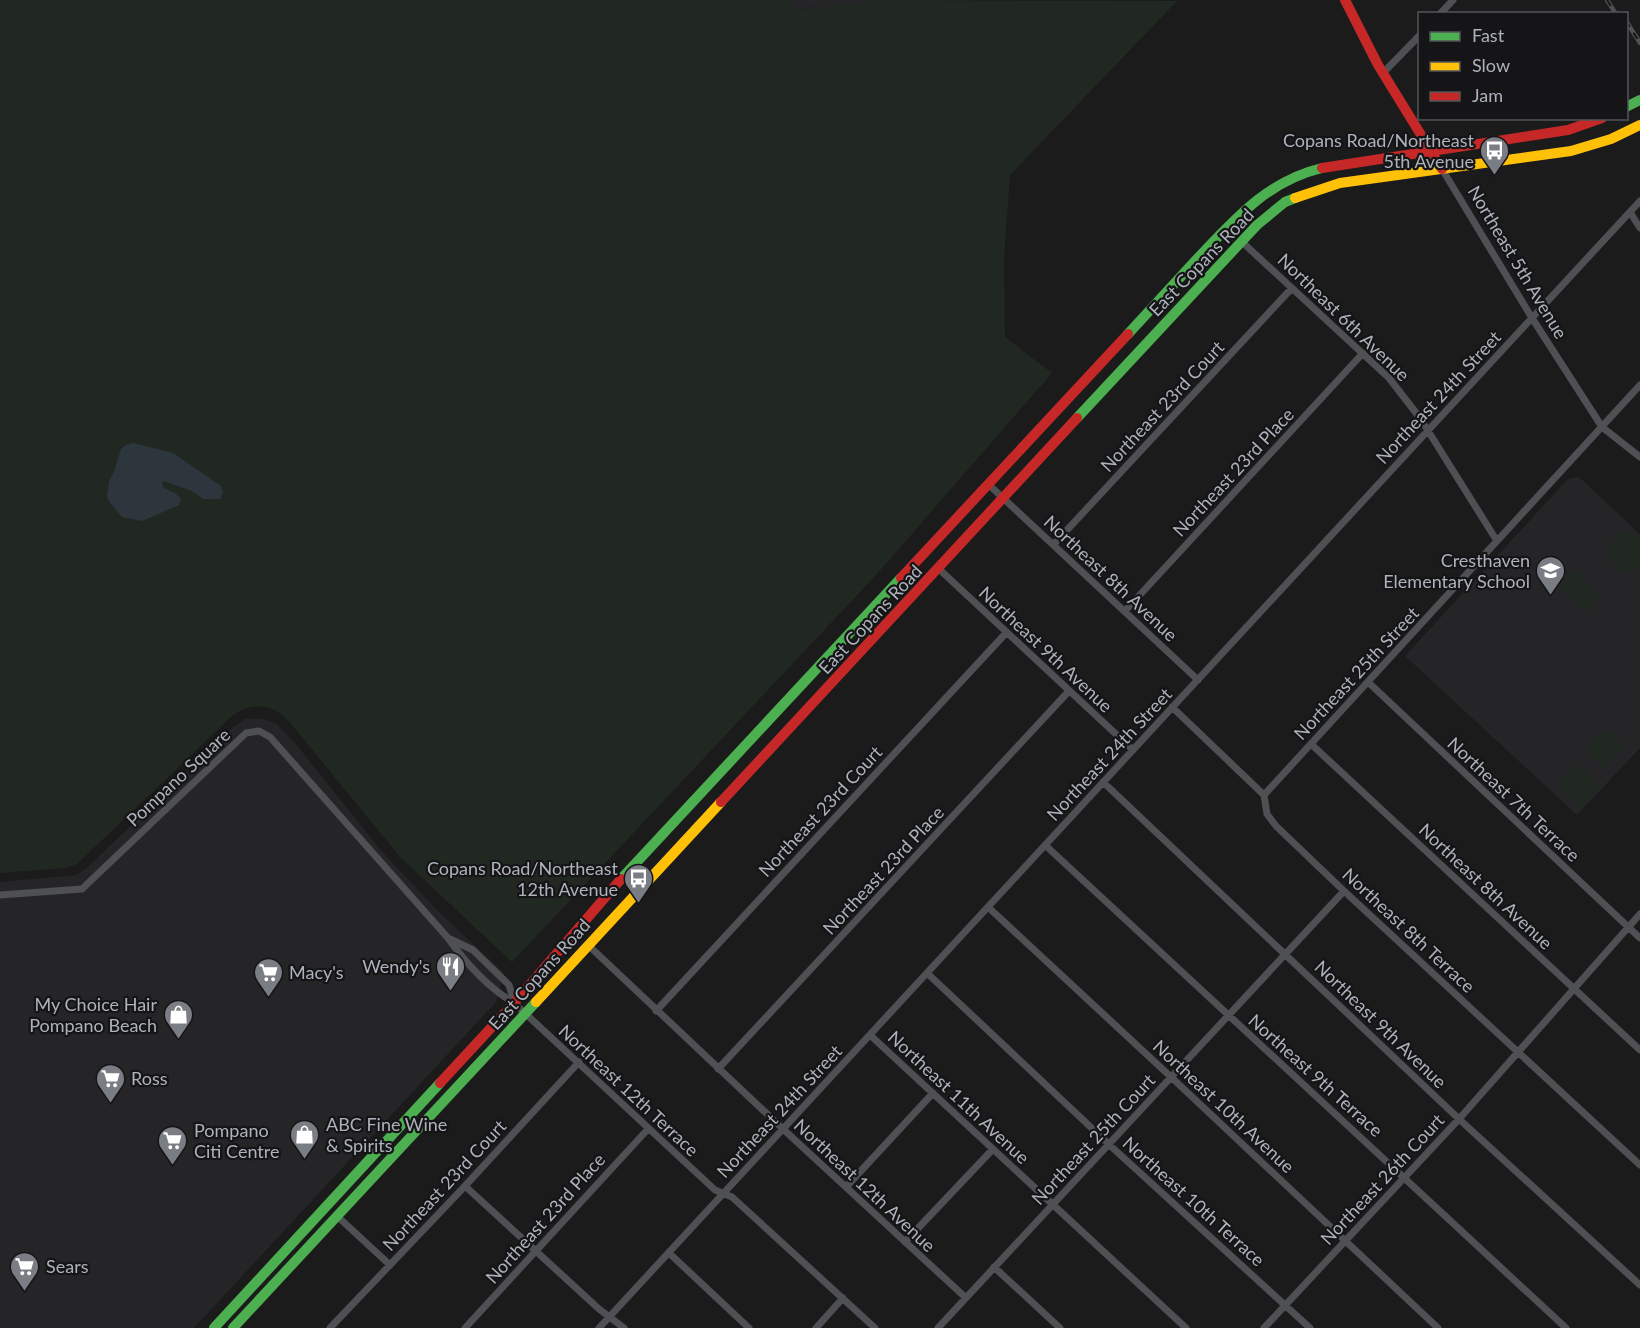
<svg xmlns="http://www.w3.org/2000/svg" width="1640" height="1328" font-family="Lato,sans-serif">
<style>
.built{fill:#252527}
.green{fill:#212822}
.water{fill:#2e363d}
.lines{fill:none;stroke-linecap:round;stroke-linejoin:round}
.street{stroke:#4f5054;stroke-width:7}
.fast{stroke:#4caf50;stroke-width:10}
.slow{stroke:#ffc107;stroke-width:10}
.jam{stroke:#c62828;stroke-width:10}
.rail-casing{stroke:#505052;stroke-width:4.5}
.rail{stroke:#151517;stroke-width:2;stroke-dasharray:7;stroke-linecap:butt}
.labels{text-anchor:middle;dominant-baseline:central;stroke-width:4.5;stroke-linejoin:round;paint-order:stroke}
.poi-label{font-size:18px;fill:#adb2bb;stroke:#151517;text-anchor:end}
.street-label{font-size:18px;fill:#adb2bb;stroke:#151517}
</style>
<rect width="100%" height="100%" fill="#1b1b1b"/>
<path class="built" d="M782 0H873L866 3 796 9Z
M1579 477 1640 534V748L1577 815 1405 656 1568 479Z
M245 719H264L277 724 295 743 379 848 437 910 504 973 496 1002 194 1328H0V882L77 875 89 866 232 728Z"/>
<path class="green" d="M0 0H782L796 9 866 3 873 0 1177 1 1010 175 1004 257 1005 337 1052 373 877 574 512 962 401 858 287 719C270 703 252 702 232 716L77 864 66 868 0 873Z
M1625 530H1631L1640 536V569L1626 571 1617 569 1607 552C1611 542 1615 535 1625 530Z
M1573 570 1602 596 1587 613 1558 587Z
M1606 729 1623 745 1603 767 1585 751Z
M1578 763 1601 785 1580 808 1557 786Z"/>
<path class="water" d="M133 443 173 453 221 486 223 493 220 499H203L192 491 164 481 162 482 164 488 175 493 181 499 179 505 142 521 122 517 108 500 107 496 109 481 114 472 121 449 126 445Z"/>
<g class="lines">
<path class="street" d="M1440 14 1453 0
M1383 73 1420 35
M1442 169 1532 318 1602 427 1640 457
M1630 212 1640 228
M1241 241 1389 378 1420 418 1497 541
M988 484 1198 680
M1054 544 1292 288
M939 569 1133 750
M1125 611 1363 353
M1368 682 1640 938
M1172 707 1264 795 1267 814 1276 826 1344 891 1640 1165
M1311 744 1640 1050
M1103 782 1459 1119 1640 1285
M1264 795 1640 385
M1045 845 1566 1328
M0 895 82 889 246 733 259 731 270 737 448 938C465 962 489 988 514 1003L715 1190 732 1197 875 1328
M988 907 1171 1077 1438 1328
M448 938 473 950 509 985 514 1002
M588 945 783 1129 966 1298
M927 973 1115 1150 1310 1328
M656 1011 1006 633
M870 1035 1186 1328
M718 1069 1069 691
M465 1186 599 1309 624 1328
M846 1187 933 1093
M337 1216 390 1265
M905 1242 993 1149
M669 1253 749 1328
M994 1267 1060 1328
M330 1328 465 1186 579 1062
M465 1328 648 1129
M599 1328 1640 201
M816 1328 843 1298
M938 1328 1344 891
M1264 1328 1459 1119 1640 914"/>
<path class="fast" d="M1626 107 1640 100
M1128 334C1151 309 1174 284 1197 259 1234 220 1267 181 1322 168
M1077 418 1257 225 1285 202 1295 198
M621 879 901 578
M214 1328 440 1083
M233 1328 536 1002"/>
<path class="slow" d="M1295 198 1340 183 1571 151 1611 139 1640 125
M536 1002 721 802"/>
<path class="jam" d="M1345 0 1378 65 1442 169
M1322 168 1568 130 1602 118
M901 578 1128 334
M721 802 1077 418
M440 1083 514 1003 621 879"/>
<defs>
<path id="rail" d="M1607 0 1616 14
M1626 21 1640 43"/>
</defs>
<use href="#rail" class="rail-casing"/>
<use href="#rail" class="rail"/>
</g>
<defs>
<symbol id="bus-pin" viewBox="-11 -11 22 30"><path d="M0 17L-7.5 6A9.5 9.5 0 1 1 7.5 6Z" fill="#7a7d83" stroke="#151517"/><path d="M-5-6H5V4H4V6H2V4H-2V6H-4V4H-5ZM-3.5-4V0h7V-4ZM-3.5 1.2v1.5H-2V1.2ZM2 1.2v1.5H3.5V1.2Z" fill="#fff"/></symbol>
<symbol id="school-pin" viewBox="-11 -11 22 30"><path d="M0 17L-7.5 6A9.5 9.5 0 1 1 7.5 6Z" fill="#7a7d83" stroke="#151517"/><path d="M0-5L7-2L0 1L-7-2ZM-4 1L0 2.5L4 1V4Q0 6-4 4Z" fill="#fff"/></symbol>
<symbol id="restaurant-pin" viewBox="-11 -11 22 30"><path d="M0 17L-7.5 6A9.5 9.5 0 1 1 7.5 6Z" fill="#7a7d83" stroke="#151517"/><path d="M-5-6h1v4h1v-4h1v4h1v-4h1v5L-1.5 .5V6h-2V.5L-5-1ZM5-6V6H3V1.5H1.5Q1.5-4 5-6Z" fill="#fff"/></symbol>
<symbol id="supermarket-pin" viewBox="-11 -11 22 30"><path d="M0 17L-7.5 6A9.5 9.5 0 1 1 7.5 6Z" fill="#7a7d83" stroke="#151517"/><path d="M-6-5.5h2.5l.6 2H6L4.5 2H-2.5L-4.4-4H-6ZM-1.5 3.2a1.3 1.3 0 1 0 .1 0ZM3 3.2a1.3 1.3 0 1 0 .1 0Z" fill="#fff"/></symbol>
<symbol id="shop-pin" viewBox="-11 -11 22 30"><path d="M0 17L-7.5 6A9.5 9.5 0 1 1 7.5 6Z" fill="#7a7d83" stroke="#151517"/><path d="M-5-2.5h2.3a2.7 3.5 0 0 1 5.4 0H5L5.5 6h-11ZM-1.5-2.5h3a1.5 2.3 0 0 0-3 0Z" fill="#fff"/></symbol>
</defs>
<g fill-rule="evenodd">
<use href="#bus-pin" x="1478" y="134" width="33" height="45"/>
<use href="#school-pin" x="1534" y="554" width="33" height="45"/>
<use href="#bus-pin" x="622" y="862" width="33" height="45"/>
<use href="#restaurant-pin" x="434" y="950" width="33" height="45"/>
<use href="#supermarket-pin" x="252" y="956" width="33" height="45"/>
<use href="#shop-pin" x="162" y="998" width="33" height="45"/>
<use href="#supermarket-pin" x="94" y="1062" width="33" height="45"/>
<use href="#shop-pin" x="288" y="1118" width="33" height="45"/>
<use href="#supermarket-pin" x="156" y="1124" width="33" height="45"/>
<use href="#supermarket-pin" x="8" y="1250" width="33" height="45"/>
</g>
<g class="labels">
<g class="poi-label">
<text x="1474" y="140">Copans Road/Northeast<tspan x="1474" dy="21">5th Avenue</tspan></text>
<text x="1530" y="560">Cresthaven<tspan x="1530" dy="21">Elementary School</tspan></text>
<text x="618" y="868">Copans Road/Northeast<tspan x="618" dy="21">12th Avenue</tspan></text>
<text x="430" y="966">Wendy's</text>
<text x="289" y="972" text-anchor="start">Macy's</text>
<text x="157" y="1004">My Choice Hair<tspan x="157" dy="21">Pompano Beach</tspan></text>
<text x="131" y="1078" text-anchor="start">Ross</text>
<text x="326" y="1124" text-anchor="start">ABC Fine Wine<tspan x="326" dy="21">&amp; Spirits</tspan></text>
<text x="194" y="1130" text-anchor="start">Pompano<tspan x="194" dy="21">Citi Centre</tspan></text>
<text x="46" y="1266" text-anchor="start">Sears</text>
</g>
<g class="street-label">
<text transform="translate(1201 262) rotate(-46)">East Copans Road</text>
<text transform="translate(1518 262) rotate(59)">Northeast 5th Avenue</text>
<text transform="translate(1344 317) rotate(44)">Northeast 6th Avenue</text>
<text transform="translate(1438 397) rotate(-47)">Northeast 24th Street</text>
<text transform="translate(1162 406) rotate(-47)">Northeast 23rd Court</text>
<text transform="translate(1233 472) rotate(-47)">Northeast 23rd Place</text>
<text transform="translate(1111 578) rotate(43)">Northeast 8th Avenue</text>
<text transform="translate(870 619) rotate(-47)">East Copans Road</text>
<text transform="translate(1046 649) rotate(43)">Northeast 9th Avenue</text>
<text transform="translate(1356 673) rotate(-47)">Northeast 25th Street</text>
<text transform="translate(1109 754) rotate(-47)">Northeast 24th Street</text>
<text transform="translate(178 777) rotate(-43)">Pompano Square</text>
<text transform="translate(1514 799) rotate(43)">Northeast 7th Terrace</text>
<text transform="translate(820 811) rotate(-47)">Northeast 23rd Court</text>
<text transform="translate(883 870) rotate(-47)">Northeast 23rd Place</text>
<text transform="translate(1486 886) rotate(43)">Northeast 8th Avenue</text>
<text transform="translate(1409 930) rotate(43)">Northeast 8th Terrace</text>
<text transform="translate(539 974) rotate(-48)">East Copans Road</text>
<text transform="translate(1381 1024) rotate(44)">Northeast 9th Avenue</text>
<text transform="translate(1316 1075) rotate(42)">Northeast 9th Terrace</text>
<text transform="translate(629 1090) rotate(43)">Northeast 12th Terrace</text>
<text transform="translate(959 1097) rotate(43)">Northeast 11th Avenue</text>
<text transform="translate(1224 1106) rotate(43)">Northeast 10th Avenue</text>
<text transform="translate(779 1111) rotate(-47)">Northeast 24th Street</text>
<text transform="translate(1093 1139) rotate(-47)">Northeast 25th Court</text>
<text transform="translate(1382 1179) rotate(-47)">Northeast 26th Court</text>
<text transform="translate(444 1185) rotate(-47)">Northeast 23rd Court</text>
<text transform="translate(865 1185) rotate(43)">Northeast 12th Avenue</text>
<text transform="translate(1194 1201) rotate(42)">Northeast 10th Terrace</text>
<text transform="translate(545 1218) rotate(-48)">Northeast 23rd Place</text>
</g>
</g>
<rect x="1418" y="12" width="210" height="108" fill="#151517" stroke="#525459" stroke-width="1.5"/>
<rect x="1430" y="32" width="30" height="9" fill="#4caf50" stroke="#525459" stroke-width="1.5"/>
<text x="1472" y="42" font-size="18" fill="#adb2bb">Fast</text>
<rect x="1430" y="62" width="30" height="9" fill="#ffc107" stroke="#525459" stroke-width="1.5"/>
<text x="1472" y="72" font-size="18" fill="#adb2bb">Slow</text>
<rect x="1430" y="92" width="30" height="9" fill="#c62828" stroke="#525459" stroke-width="1.5"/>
<text x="1472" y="102" font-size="18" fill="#adb2bb">Jam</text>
</svg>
